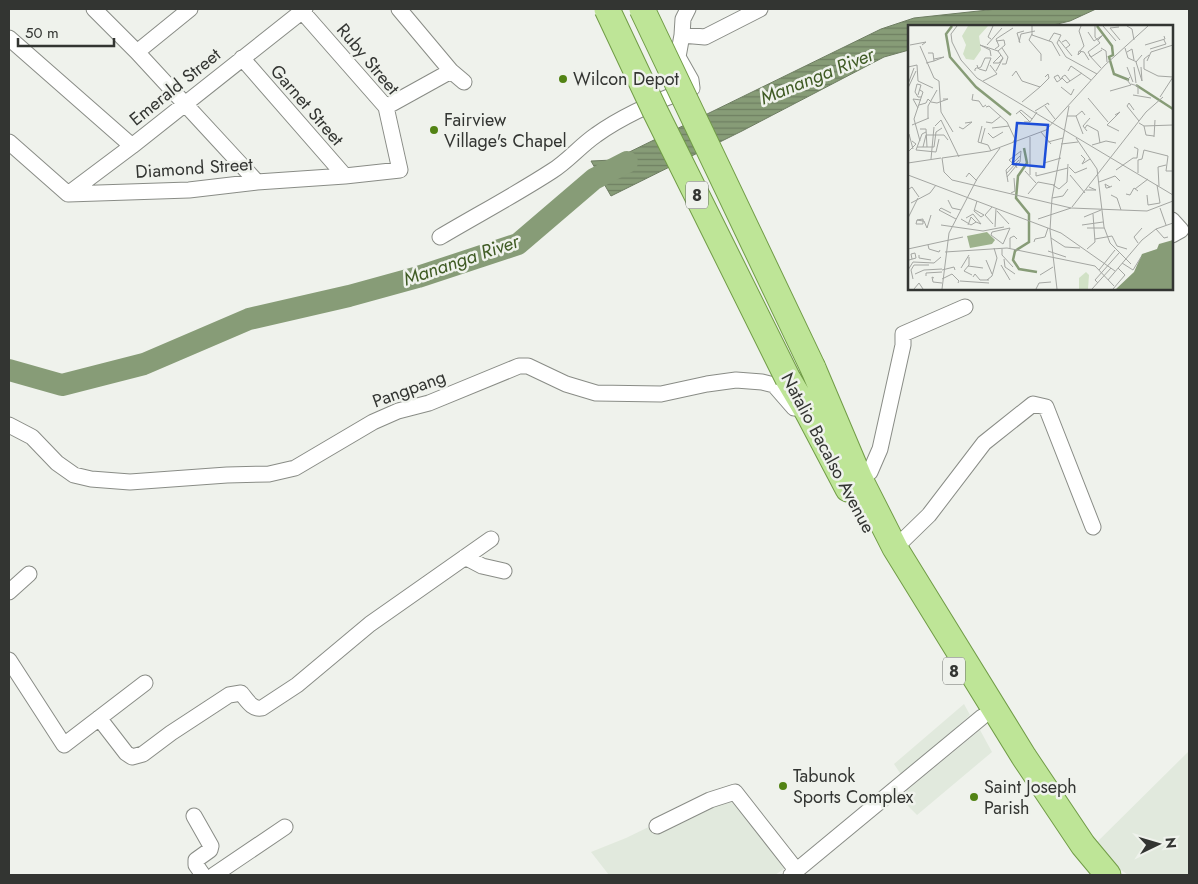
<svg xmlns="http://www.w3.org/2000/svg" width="1198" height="884" font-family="Jost,sans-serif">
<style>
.built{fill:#e1e9dd}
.water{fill:url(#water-rules);stroke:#6e7d62}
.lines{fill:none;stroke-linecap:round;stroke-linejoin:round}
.river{stroke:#879c77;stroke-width:22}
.minor-casing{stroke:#898c86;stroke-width:17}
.primary-casing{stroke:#719c47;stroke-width:27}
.minor{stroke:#fff;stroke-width:15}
.primary{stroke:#bee597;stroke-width:25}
.primary-bridge-casing{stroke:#719c47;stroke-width:27;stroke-linecap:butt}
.primary-bridge{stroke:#bee597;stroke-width:25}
.poi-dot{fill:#528314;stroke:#eff2ec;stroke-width:2}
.labels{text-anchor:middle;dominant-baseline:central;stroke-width:5;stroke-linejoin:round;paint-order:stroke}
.shield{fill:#eff2ec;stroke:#6b6e6a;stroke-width:1}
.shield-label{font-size:16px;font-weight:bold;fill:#333532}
.street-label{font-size:18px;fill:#333532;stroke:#eff2ec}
.poi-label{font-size:18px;fill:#333532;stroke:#eff2ec;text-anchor:start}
.water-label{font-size:19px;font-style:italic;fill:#3f5b24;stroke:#eff2ec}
.inset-river{fill:none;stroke:#879c77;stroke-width:2.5}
.inset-road{fill:none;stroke:#a4a6a2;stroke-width:1}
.view{fill:#1d4ed8;fill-opacity:0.15;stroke:#1d4ed8;stroke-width:2.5}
.inset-edge{fill:none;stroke:#333532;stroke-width:2.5}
</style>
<defs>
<pattern id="water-rules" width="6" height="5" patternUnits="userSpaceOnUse" patternTransform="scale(1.25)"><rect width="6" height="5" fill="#879c77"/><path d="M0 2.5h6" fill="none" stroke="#6f8062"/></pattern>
</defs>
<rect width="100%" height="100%" fill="#eff2ec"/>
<path class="built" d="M964 704 970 715 902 776 894 764Z
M980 730 992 752 917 815 899 797Z
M1189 751V875H1128L1091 848Z
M735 785 794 862 775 875H609L591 852 626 838Z"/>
<path class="water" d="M997 9H1096L1070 21 1049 26H909V50L884 57 742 131 611 196 591 161 613 160 881 29 914 18Z"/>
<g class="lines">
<path class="river" d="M9 370 62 385 144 364 249 319 349 296 418 277 518 244 594 179 627 162"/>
<defs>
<path id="minor" d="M94 9 137 52 257 182
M399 9 451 71 464 82
M682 35 683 19 688 9
M9 38 132 146
M137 52 190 9
M242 58 345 176
M386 107 451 71
M9 142 68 194 189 190 257 182 345 176 400 170 386 107 300 9
M68 194 132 146 305 9
M1172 220 1181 230 1172 235
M440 237C477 215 515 195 552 171 568 161 580 146 596 135 625 114 659 100 692 88L691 80 678 57 682 35 705 37 760 9
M9 425 32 437 57 463 74 475 91 479 130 482 227 475 269 474 295 468 373 422 398 411 429 403 519 366H528L566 384 596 393 661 394 707 384 736 380 762 382 774 385 794 408
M860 479 870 472 880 449 903 345V334L965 307
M895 548 929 515 984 443 1033 404 1046 407 1093 527
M465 557 482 566 504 571
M9 592 29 574
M9 660 64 745 145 683
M99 718 126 753 132 757 143 754 171 733 229 695 241 693C247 700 252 710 262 708L297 685 370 624 491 539
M194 816 211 846 210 850 196 860V865L203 875
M657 826 710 800 735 792 797 871
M214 875 285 827
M791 875 982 717"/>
<path id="primary" d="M813 368 860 479 895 548 1024 757 1083 845 1108 875
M788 379 807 411 848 489"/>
</defs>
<use href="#minor" class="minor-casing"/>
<use href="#primary" class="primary-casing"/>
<use href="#minor" class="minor"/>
<use href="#primary" class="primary"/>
<defs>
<path id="primary-bridge" d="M607 9 655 111 788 379
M642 9 813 368"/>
</defs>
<use href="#primary-bridge" class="primary-bridge-casing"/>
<use href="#primary-bridge" class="primary-bridge"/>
</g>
<g class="poi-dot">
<circle cx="563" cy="79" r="5"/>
<circle cx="434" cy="130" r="5"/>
<circle cx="783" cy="786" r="5"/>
<circle cx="974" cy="797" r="5"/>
</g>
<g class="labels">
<g class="shield">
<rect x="686" y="181.5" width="22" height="27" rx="4"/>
<rect x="943" y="657.5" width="22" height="27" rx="4"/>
</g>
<g class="shield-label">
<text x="697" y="195">8</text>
<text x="954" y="671">8</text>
</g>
<g class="street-label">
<text transform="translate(368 59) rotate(50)">Ruby Street</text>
<text transform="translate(175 87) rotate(-39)">Emerald Street</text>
<text transform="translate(307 105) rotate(49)">Garnet Street</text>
<text transform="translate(194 168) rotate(-4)">Diamond Street</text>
<text transform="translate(409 389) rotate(-20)">Pangpang</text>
<text transform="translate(828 453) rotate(62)">Natalio Bacalso Avenue</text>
</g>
<g class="poi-label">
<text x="573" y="79">Wilcon Depot</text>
<text x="444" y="120">Fairview<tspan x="444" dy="21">Village's Chapel</tspan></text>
<text x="793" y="776">Tabunok<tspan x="793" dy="21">Sports Complex</tspan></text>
<text x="984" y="787">Saint Joseph<tspan x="984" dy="21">Parish</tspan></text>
</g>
<g class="water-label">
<text transform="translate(817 76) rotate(-22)">Mananga River</text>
<text transform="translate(461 260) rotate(-19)">Mananga River</text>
</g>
</g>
<g transform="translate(908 25)">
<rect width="265" height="265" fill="#eff2ec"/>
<path d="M60 1H80L71 11 73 25 66 35 58 34 55 29 58 20 54 11Z" fill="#d1e1c6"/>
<path d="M79 207 87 215 84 219 62 223 59 211Z" fill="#9db28c"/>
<path d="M178 247 181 250 180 264H171V253Z" fill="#d1e1c6"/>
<path d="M265 215V264H208L226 247 234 229 249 224 251 219Z" fill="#879c77"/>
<path class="inset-river" d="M44 1 38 9 42 32 68 62 103 90M189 1 204 21 205 30 201 32 206 49 221 55M228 60 265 84M116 123 119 138 110 151 108 173 121 189V217L107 226 105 235 111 244 129 247"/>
<path class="inset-road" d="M49 1 43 9 44 17 53 35 69 53 265 170M124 1V10L144 17 152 31M187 1V12L192 18 180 27 183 32 194 25M195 1 208 16M219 1 224 4 226 15M211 2 202 3 212 15M180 7 186 16 195 10 190 15M124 9 121 15 133 29V36M83 14 80 12 85 1M151 15 164 31M88 16 96 15 97 20 90 26M141 16 146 8 153 10 149 18 158 32 189 49M111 17 113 9 127 6M154 17 158 15 162 20 158 23M112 18 109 8 116 6M2 20 18 17 14 20M79 20 94 3M237 20 257 14 256 11M12 21 26 53 31 56 33 87 45 107M193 23 198 26 199 37M217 23 220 33 229 37M87 24 91 21 88 14 105 3M242 24 258 19 256 15M172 26 176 21 171 6 173 1M173 27 170 30 171 26 176 27 181 35M219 27 224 24 226 35M93 30 85 38H91L95 33M181 30 193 43M241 30 236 34V44L250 51 265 52M83 31 82 25 72 20 90 26 95 33 88 46M26 34 36 32 26 36M239 36 243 27 265 20M18 38 26 36 25 28H20M94 39H98L100 32 94 23M0 42 9 40 10 56 25 63M219 42 225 57M226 42 228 58M233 42 234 56 228 37 234 30M67 46V44L68 43H71L73 42 77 33H83L78 46 71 44 70 43 69 40M160 46 163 41 183 55M104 51 108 46 114 56 132 62M154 53 159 58 174 48M153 55 150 50 146 52 149 57 152 55 154 53V52L157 50 162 56M75 56 89 49 82 40M0 59 6 43M223 59 230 61V69M132 62 141 53 140 49 137 52M153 62 163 70 166 64M0 63 8 46M12 65 15 67 6 94 12 116M202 66 223 60 219 55 222 52M65 69 64 75 71 76 75 82 78 80M10 70 13 60 9 59 7 67 10 72H13M225 70 243 73M252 72 265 52M180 73 200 97M23 77 29 78 40 74H35M114 77 132 62M11 80 18 78 20 74 23 77M137 81 147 94M78 82 81 81 99 97 107 114 105 117M10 83 5 74 13 75M226 85 221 78 219 81 231 96M111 86 122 97M127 86 140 78 141 80M108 89 113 85 124 94M207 90 212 87 199 100 211 106M159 91H168L174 86 177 90M168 91 175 109M20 93V81L29 65M78 97 84 98 93 91M116 97H122L129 87M231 98 236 101 265 100M4 100 21 93M27 101 33 95 51 132M74 101 70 117 80 120 83 126M236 101 238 110 246 111M51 102 55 104 64 97 57 98M84 103 101 101M177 103 179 100 190 106 192 118M12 104H18L19 122M179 106 175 101 182 93M18 107 14 109 8 125 28 127 31 114M133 107 143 119M80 108 85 113 95 107M1 109 5 124M246 112 247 95M168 113 189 144 196 202 202 218 223 239M140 117 155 113M73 118 77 103M153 119 170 117M184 120 198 116 208 118M9 122H26L28 107 34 103M15 122 18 110H36L40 115M0 127 8 119 4 116M173 130 177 134 174 139 182 134M34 133 82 126 138 105 197 40 240 1M34 133 36 147 44 155 163 183 239 186 265 176M225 133H229L230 124 226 122M23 134 26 102M0 138 33 133M136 138 153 133M161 142 167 148 179 143M208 145 225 133M117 146 128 158M128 147V151L160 143M230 148V135L234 134 236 125 260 131 258 146H265M98 149 111 135M0 150 153 208 207 246M122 150V112M162 150 177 168M58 152 61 148 69 156M99 152 108 141 112 137 113 126 101 135 108 141 109 143M100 157 98 145 112 131M191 157 207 151 212 156M145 160 151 164 159 157 160 139M251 161 250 142 258 140M202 162 197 159 198 163H199L202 162 204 161M1 164 4 162 11 172M227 164 240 154M178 165H188L181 162M103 168 107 166 106 153M120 169 130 157 146 160M218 169 222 170 226 163 230 166M203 170 209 173 213 185M239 170 240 180 252 178 249 160M144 173 155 171 160 164M40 175 44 183 53 185M3 178 22 168 28 160M84 182 77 190 85 199M164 182 238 87 255 72M252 183 258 200M67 185 76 190 73 192 66 186 69 176M89 186 101 199M43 188 33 183 31 185 48 194M176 192 193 185M0 193 10 173M58 193 65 189 73 199 68 197M53 194 63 200 68 197M130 194 163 183M9 195 15 194V199H8L9 195 15 196H16L19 203 23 190M33 200 75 206 96 202M60 200 63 192 68 197M174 200 195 197M87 202 88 184M102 203 95 219 83 210 84 207ZM179 203H196M248 204 256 213 260 212M143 213 157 222 172 223M187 214 204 211 209 221 219 224M126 217 127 214 137 212 140 203M230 218 226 212 234 203M20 220 21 224 31 227 32 225M0 224 55 212M94 224V230L105 242M102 224V213L106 211 109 214M179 224 187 217 185 189M140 226 158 232M37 227 99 223 187 241 206 261M11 230V233L23 235M61 232V240L56 246 64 250M96 234 97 242 107 249M1 235 8 233 7 228 3 229 4 234M78 235 84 249M214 238 225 245 233 232M93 240 102 255M60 241 75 243M53 243 61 230M0 245 5 237 26 238 33 232M34 245 46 242 47 245M191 245 207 225M7 249 16 245 34 244M132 250 145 242M18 251V248L34 247M65 252 67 249 72 255H81M26 253 24 252 25 257 34 258M5 254 3 245 6 240H21M34 254 44 249 51 256 50 258M79 255 84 251 89 233 86 223M200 255 234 215 248 204 265 198M52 256 81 258M190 258 187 255 211 228M6 264 11 258 15 264M34 264 41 208 69 154 92 123M128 264 131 258 143 257M149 264 142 205 144 173 161 81M184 264 203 243M205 264 217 250 210 243"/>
<path class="view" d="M109 98 140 100 136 142 105 139Z"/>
<rect width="265" height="265" class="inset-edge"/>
</g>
<rect width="1198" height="884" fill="none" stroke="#333532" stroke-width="20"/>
<g transform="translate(1158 844) rotate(85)" stroke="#eff2ec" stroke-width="4" paint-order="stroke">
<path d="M0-4L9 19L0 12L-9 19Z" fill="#333532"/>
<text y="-8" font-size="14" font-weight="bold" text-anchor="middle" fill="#333532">N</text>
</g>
<path d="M18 38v8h96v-8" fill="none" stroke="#333532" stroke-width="2.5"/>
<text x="25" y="38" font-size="15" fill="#333532" stroke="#eff2ec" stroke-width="4" paint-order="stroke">50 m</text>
</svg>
